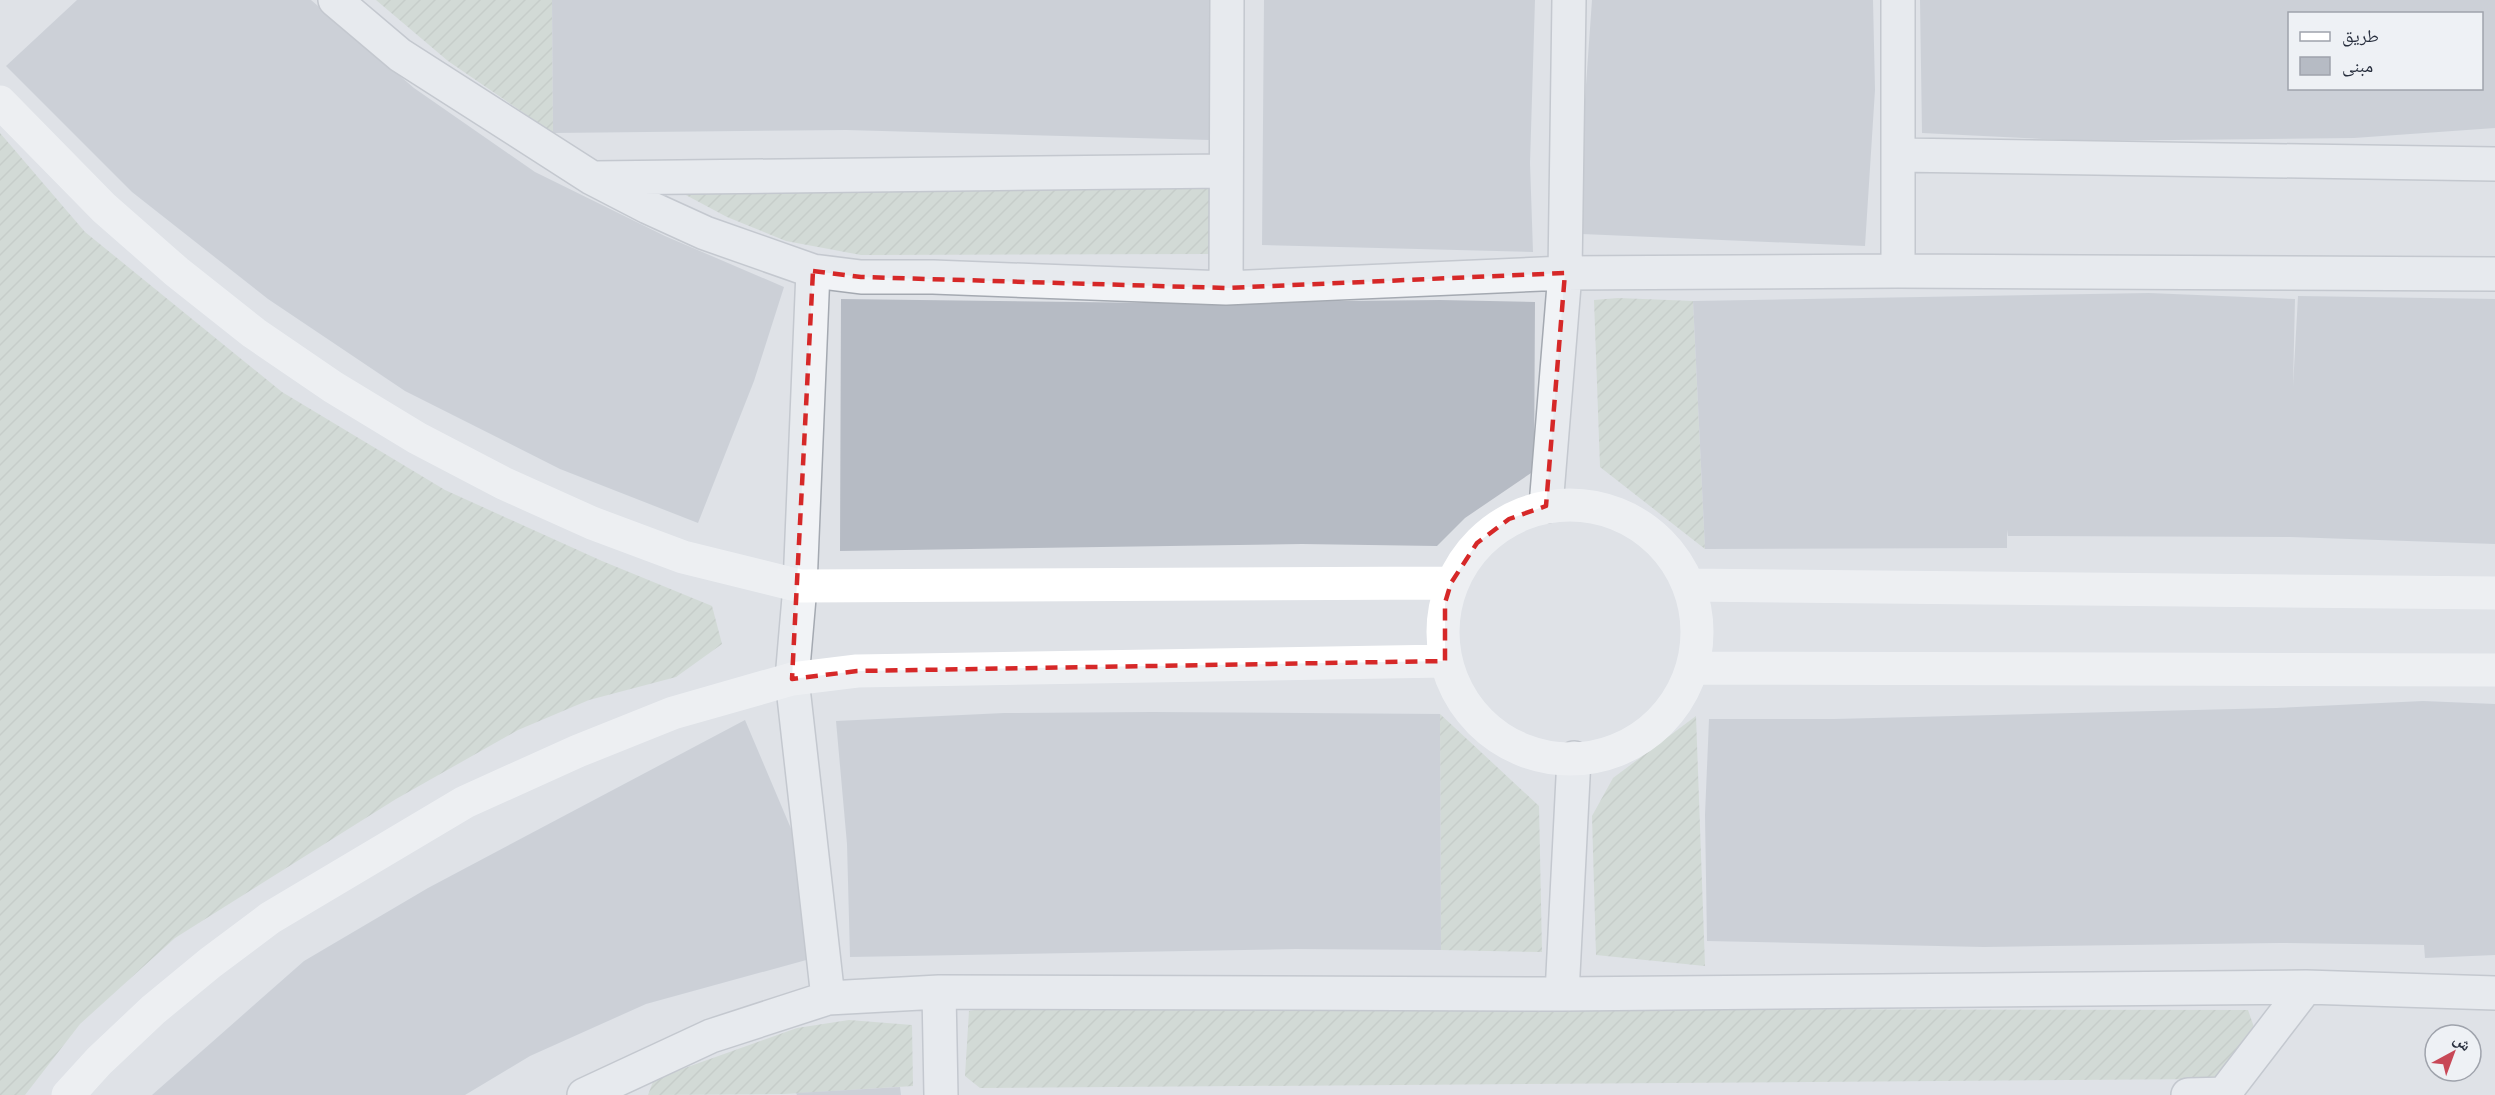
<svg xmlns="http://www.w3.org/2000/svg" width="2495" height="1095" font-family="'Noto Sans','Noto Naskh Arabic',sans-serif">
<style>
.garden{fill:url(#garden-furrows)}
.building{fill:#b6bbc4;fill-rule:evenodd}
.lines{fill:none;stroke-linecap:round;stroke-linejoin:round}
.street-casing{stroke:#a4a9b1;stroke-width:36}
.street{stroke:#f1f3f6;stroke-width:33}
.secondary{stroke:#fff;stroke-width:33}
.marked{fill:none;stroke:#d62828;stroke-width:4.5;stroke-dasharray:12 8;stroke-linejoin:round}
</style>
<defs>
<pattern id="garden-furrows" width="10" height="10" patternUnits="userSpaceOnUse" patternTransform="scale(1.5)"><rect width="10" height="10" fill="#c4d1c0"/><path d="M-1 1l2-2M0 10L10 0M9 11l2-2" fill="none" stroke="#a8b4a6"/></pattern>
</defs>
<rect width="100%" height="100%" fill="#dfe2e7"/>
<path class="garden" d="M376 0H552L553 133 448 61Z
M0 133 85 232 282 392 445 490 602 561 712 606 722 644 676 677 589 700 518 730 396 799 175 938 80 1024 25 1095H0Z
M1213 179 1215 224 1209 254 861 255 786 241 727 217 669 186Z
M1618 298 1693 301 1705 549 1600 467 1594 300Z
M1440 714 1539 806 1542 952 1441 950Z
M1696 716 1705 966 1596 955 1592 816 1613 778Z
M986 1008 2248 1010 2255 1030 2237 1057 2212 1079 980 1088 965 1076 969 1011Z
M849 1020 912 1025 913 1086 785 1094 648 1095 654 1079 797 1028Z"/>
<path class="building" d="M77 0H311L414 88 535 172 665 236 784 287 754 381 698 523 560 469 405 391 268 299 132 192 6 66Z
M552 0H1213L1210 140 846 130 553 133Z
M1264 0H1535L1530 163 1533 252 1262 245Z
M1592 0H1873L1875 90 1865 246 1582 234 1585 99Z
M1920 0H2495V128L2354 138 2084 141 1922 133ZM2289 14H2482V88H2289Z
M2149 293 2295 299 2293 386 2298 296 2495 299V544L2291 537 2008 536 2007 530V548L1705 549 1693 301Z
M841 299 1156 303 1440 300 1535 302 1534 471 1465 518 1437 546 1302 544 840 551Z
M2423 701 2495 704V955L2425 958 2424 945 2279 943 1984 947 1707 941 1705 815 1709 719H1834L2276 708Z
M1152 712 1440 714 1441 950 1295 949 850 957 847 844 836 721 1004 713Z
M745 720 795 838 810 959 646 1004 530 1056 465 1095H152L304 961 428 888Z
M900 1087 901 1095H797L796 1093Z"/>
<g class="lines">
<defs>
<path id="street" d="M335 0 400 55 592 178 648 207 705 233 813 271 861 277H933L1226 288 1565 273 1898 271 2495 274
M1898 155 2495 164
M595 178 1226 171
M813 271 800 586 792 679 828 998
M1898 271V0
M1226 288 1227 0
M1546 506 1565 273 1569 0
M939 992 941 1095
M1562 994 1574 758
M584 1095 711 1036 828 998 939 992 1562 994 2306 987 2495 993
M2188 1095 2225 1094
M2223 1095 2306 987"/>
</defs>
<use href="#street" class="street-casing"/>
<use href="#street" class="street"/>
<path class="secondary" d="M0 102 104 208 177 272 254 333 333 387 417 438 503 483 592 523 683 557 800 586 1451 583
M1443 632a127 127 0 1 1 254 0a127 127 0 1 1-254 0Z
M1689 585 2495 593
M1693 668 2495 670
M68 1095 99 1061 153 1010 210 963 270 918 465 802 578 751 673 713 792 679 857 671 1445 661"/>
</g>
<path d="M0 0H2495V1095H0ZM813 271 861 277 1226 288 1565 273 1546 506 1509 519 1477 543 1451 583 1445 603V661L857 671 792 679Z" fill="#dfe2e7" fill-opacity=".55" fill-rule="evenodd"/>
<path class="marked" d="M813 271 861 277 1226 288 1565 273 1546 506 1509 519 1477 543 1451 583 1445 603V661L857 671 792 679Z"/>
<rect x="2288" y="12" width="195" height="78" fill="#eef1f5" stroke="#9fa3ac" stroke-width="1.5"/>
<rect x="2300" y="32" width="30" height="9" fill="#ffffff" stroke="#9fa3ac" stroke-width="1.5"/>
<text x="2342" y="42" font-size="18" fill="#282f3e">طريق</text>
<rect x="2300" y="57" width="30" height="18" fill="#b6bbc4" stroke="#9fa3ac" stroke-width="1.5"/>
<text x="2342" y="72" font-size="18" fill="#282f3e">مبنى</text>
<g transform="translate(2453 1053) rotate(41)"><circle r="28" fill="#eef1f5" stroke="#9fa3ac" stroke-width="1.5"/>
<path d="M0-4.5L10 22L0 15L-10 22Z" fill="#c84857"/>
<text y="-9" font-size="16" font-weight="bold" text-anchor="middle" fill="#282f3e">ش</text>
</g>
</svg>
